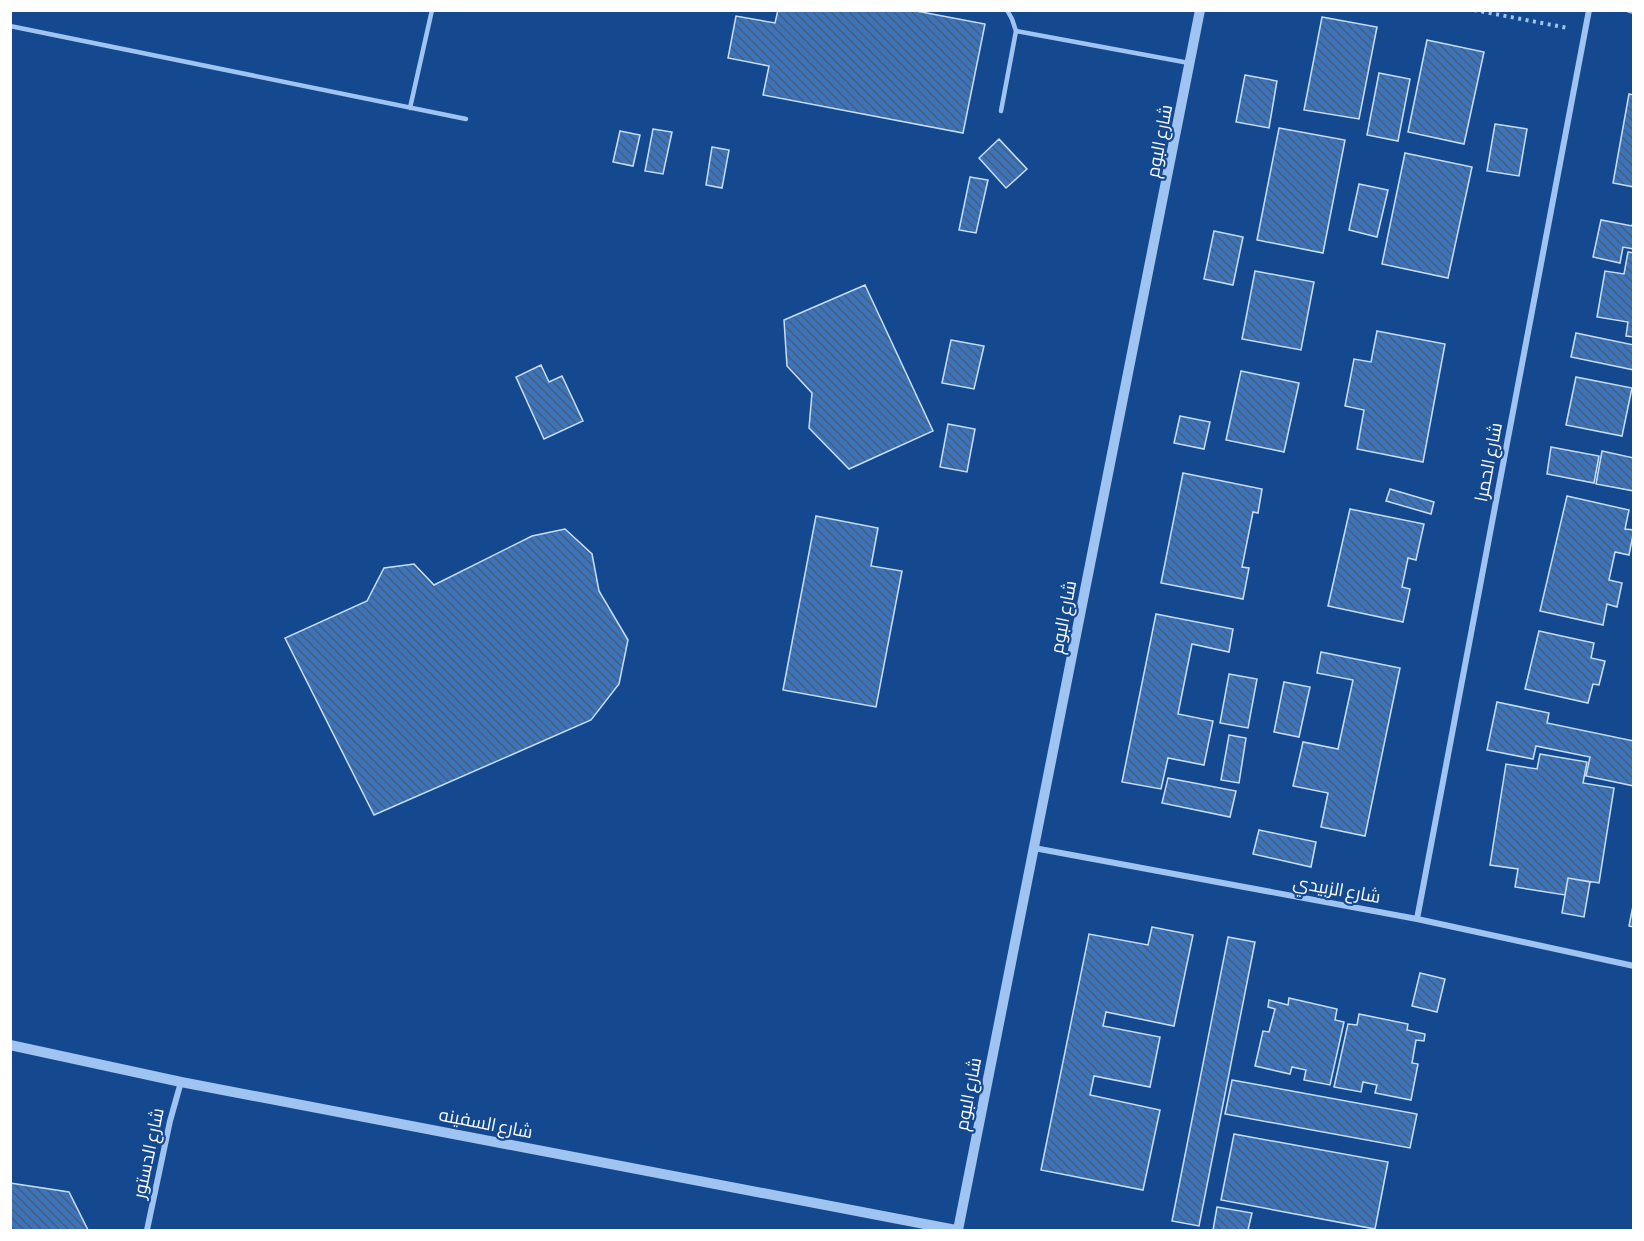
<svg xmlns="http://www.w3.org/2000/svg" width="1644" height="1241" font-family="'Asap Condensed',Cairo,sans-serif">
<style>
.building{fill:url(#building-back-hatch);stroke:#c7dffc;stroke-width:1.5}
.lines{fill:none;stroke-linecap:round;stroke-linejoin:round}
.path{stroke:#a0c4f1;stroke-width:4;stroke-dasharray:3 4.5;stroke-linecap:butt}
.service{stroke:#a0c4f1;stroke-width:4.5}
.minor{stroke:#a0c4f1;stroke-width:6}
.tertiary{stroke:#a0c4f1;stroke-width:10}
.labels{text-anchor:middle;dominant-baseline:central;stroke-width:4.5;stroke-linejoin:round;paint-order:stroke}
.street-label{font-size:18px;fill:#fff;stroke:#14498f}
</style>
<defs>
<pattern id="building-back-hatch" width="6" height="6" patternUnits="userSpaceOnUse" patternTransform="scale(1.5)"><rect width="6" height="6" fill="#3d73b8"/><path d="M-1 5l2 2M0 0l6 6M5-1l2 2" fill="none" stroke="#455e7d"/></pattern>
</defs>
<rect width="100%" height="100%" fill="#14498f"/>
<path class="building" d="M778 10H911L985 24 963 133 763 95 769 66 728 58 736 16 775 23Z
M1322 17 1377 27 1359 119 1304 110Z
M1427 40 1484 52 1464 144 1408 132Z
M1379 73 1410 79 1398 141 1367 135Z
M1245 75 1277 81 1269 128 1236 122Z
M1629 94 1634 95V187L1613 183Z
M1495 124 1527 129 1519 176 1487 171Z
M1279 128 1345 140 1323 253 1257 240Z
M653 129 672 132 663 174 645 171Z
M620 131 640 135 633 166 613 162Z
M999 139 1027 169 1006 188 979 158Z
M712 147 729 150 722 188 706 185Z
M1405 153 1472 167 1448 278 1382 264Z
M970 177 988 180 976 233 959 230Z
M1359 184 1388 190 1377 237 1349 230Z
M1634 219V249L1623 247 1620 263 1593 257 1601 220 1632 226Z
M1214 231 1243 237 1233 285 1204 279Z
M1628 252 1634 253V337L1626 336 1628 322 1597 317 1605 271 1624 274Z
M1255 271 1314 282 1301 350 1242 339Z
M865 285 933 431 849 469 809 428 812 393 787 366 784 320Z
M1377 331 1445 344 1423 462 1357 449 1364 410 1345 406 1354 359 1371 362Z
M1576 333 1634 345V370L1571 357Z
M951 340 984 346 974 389 942 383Z
M541 365 549 382 562 376 583 421 544 439 516 377Z
M1241 371 1299 383 1284 452 1226 440Z
M1576 377 1632 388 1622 436 1566 425Z
M1180 416 1210 422 1204 449 1174 443Z
M948 424 975 429 967 472 940 467Z
M1551 447 1599 456 1594 483 1547 474Z
M1602 451 1634 458V491L1596 484Z
M1183 473 1262 489 1258 513 1253 512 1242 567 1249 568 1243 599 1161 583Z
M1390 489 1434 502 1431 514 1386 501Z
M1567 496 1629 510 1625 529 1634 530 1629 555 1615 552 1609 580 1622 583 1617 607 1607 604 1603 625 1540 611Z
M1350 509 1424 524 1416 560 1408 558 1402 587 1410 589 1403 622 1328 606Z
M816 516 878 528 871 566 902 571 876 707 783 690Z
M565 529 592 554 599 591 628 640 619 684 591 720 374 815 285 638 367 601 384 568 414 564 434 585 532 536Z
M1156 614 1233 629 1229 652 1192 644 1178 714 1213 721 1204 765 1168 758 1161 789 1122 782Z
M1539 631 1594 643 1591 658 1605 661 1599 685 1593 684 1588 703 1525 689Z
M1321 652 1400 668 1365 836 1321 827 1328 793 1293 786 1303 742 1338 749 1353 680 1317 673Z
M1229 674 1257 679 1248 728 1220 723Z
M1284 682 1310 687 1299 737 1274 732Z
M1497 702 1549 713 1547 723 1634 741V786L1586 776 1590 757 1536 746 1533 759 1487 750Z
M1229 735 1246 738 1239 783 1221 780Z
M1540 754 1587 762 1583 783 1614 788 1599 883 1568 878 1565 895 1515 887 1518 869 1490 865 1506 764 1537 769Z
M1168 778 1236 791 1230 817 1162 803Z
M1259 830 1316 842 1311 867 1253 854Z
M1568 878 1590 882 1584 917 1562 913Z
M1634 901V927L1629 926Z
M1152 927 1193 935 1174 1026 1106 1012 1103 1026 1160 1037 1150 1087 1094 1076 1090 1095 1160 1110 1143 1190 1041 1170 1089 934 1148 945Z
M1228 937 1255 942 1199 1226 1172 1221Z
M1420 973 1445 979 1437 1012 1412 1006Z
M1289 998 1337 1009 1335 1020 1344 1022 1330 1085 1304 1080 1306 1070 1292 1067 1290 1074 1255 1066 1263 1031 1269 1032 1275 1009 1268 1007 1269 1000 1288 1005Z
M1359 1014 1408 1024 1407 1030 1425 1034 1424 1041 1416 1040 1412 1063 1418 1064 1411 1100 1375 1093 1377 1085 1363 1082 1361 1092 1334 1087 1348 1024 1357 1025Z
M1232 1080 1417 1114 1410 1148 1225 1114Z
M1234 1134 1388 1162 1375 1229 1221 1200Z
M10 1183 69 1192 88 1230H10Z
M1217 1207 1252 1213 1248 1230H1213Z"/>
<g class="lines">
<path class="path" d="M1474 10 1568 28"/>
<path class="service" d="M10 26 466 119
M1016 31 1189 63
M410 108 432 10
M1001 111 1016 31 1012 19 1007 10"/>
<path class="minor" d="M1629 10 1634 11
M1034 848 1417 919 1634 966
M1417 919 1589 10
M147 1230 170 1121 181 1082"/>
<path class="tertiary" d="M10 1045 181 1082 956 1230
M958 1230 1200 10"/>
</g>
<g class="labels">
<g class="street-label">
<text transform="translate(1159 141) rotate(-79)">شارع البوم</text>
<text transform="translate(1488 462) rotate(-79)">شارع الحمرا</text>
<text transform="translate(1063 617) rotate(-79)">شارع البوم</text>
<text transform="translate(1337 889) rotate(10)">شارع الزبيدي</text>
<text transform="translate(968 1094) rotate(-79)">شارع البوم</text>
<text transform="translate(486 1123) rotate(11)">شارع السفينه</text>
<text transform="translate(148 1153) rotate(-78)">شارع الدستور</text>
</g>
</g>
<rect width="1644" height="1241" fill="none" stroke="#ffffff" stroke-width="24"/>
</svg>
